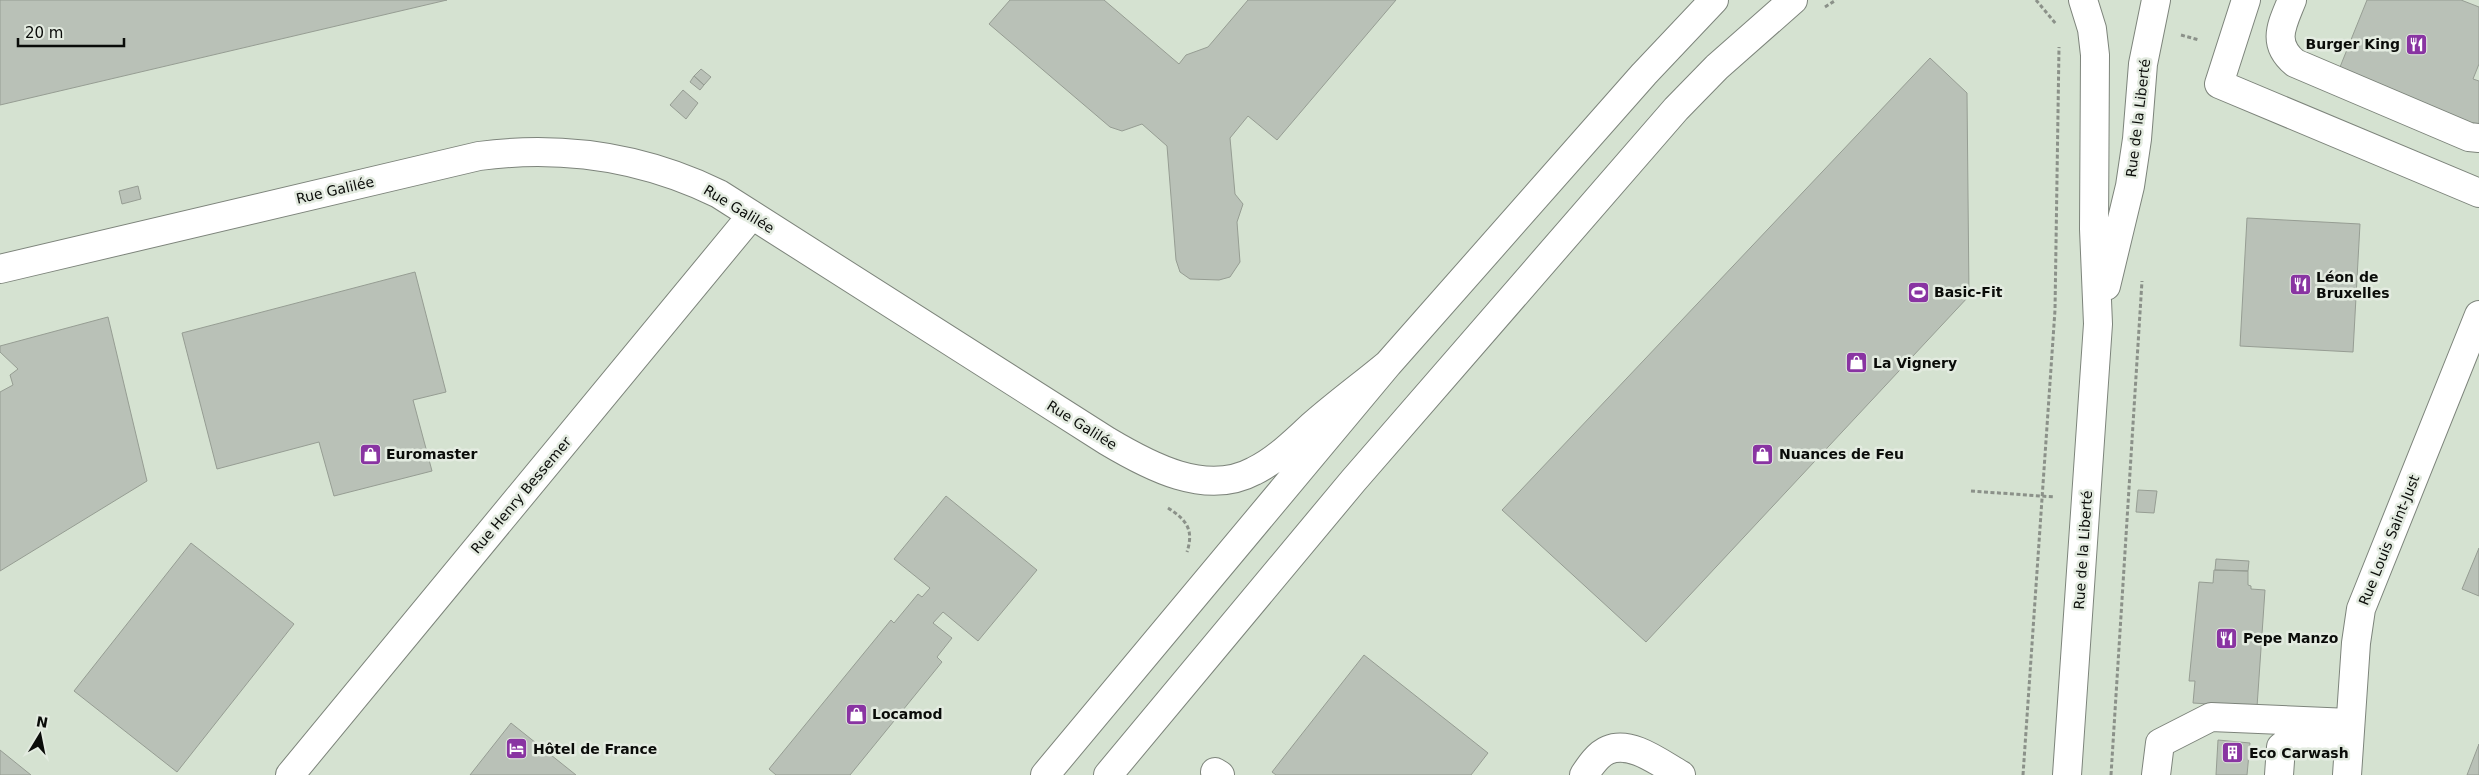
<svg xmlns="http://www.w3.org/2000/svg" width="2479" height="775" font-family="'DejaVu Sans',sans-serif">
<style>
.built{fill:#d5e2d1}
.building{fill:#b9c1b7;stroke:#969d93}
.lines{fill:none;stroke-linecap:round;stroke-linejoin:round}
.minor-casing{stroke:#7d847b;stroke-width:30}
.path{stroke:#8b9189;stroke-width:3;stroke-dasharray:4 2.5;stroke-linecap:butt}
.minor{stroke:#fff;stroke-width:28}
.labels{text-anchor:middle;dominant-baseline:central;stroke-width:5;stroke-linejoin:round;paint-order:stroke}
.poi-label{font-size:14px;font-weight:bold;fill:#0a0c09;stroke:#e3ebe0;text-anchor:start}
.street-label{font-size:14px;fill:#0a0c09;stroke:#e3ebe0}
</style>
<rect width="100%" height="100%" fill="#e3ebe0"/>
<path class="built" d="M0 0H2479V775H0Z"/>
<path class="building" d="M0 0H447L0 105Z
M1010 0H1104L1179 64 1186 55 1208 47 1248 0H1396L1277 140 1248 116 1230 138 1235 194 1243 204 1237 222 1240 262 1230 277 1219 280 1190 279 1180 272 1176 260 1167 146 1142 124 1122 131 1110 127 989 24Z
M2367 0H2461L2479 7V64L2473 79 2479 81V129L2338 72Z
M1930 58 1967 93 1969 296 1646 642 1502 510Z
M701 69 711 77 704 85 694 76Z
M694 76 704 85 700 90 690 82Z
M683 90 698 103 686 119 670 105Z
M138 186 141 199 122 204 119 191Z
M2247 218 2360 224 2353 352 2240 346Z
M415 272 446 392 413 400 432 471 334 496 319 442 217 469 182 333Z
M108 317 147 481 0 571V392L13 385 10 375 18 369 0 352V346Z
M2138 490 2157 491 2154 513 2136 512Z
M946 496 1037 570 978 641 943 612 933 623 952 638 937 657 942 662 850 775H776L769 769 891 620 894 623 918 594 922 597 930 588 894 559Z
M191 543 294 624 177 772 74 691Z
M2479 548V596L2462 589Z
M2216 559 2249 561 2248 571 2215 570Z
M2214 570 2248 571V585L2251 586V589L2265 590 2257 707 2193 703 2195 681H2189L2199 582 2213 583Z
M1364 655 1488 753 1471 775H1276L1272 772Z
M511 723 576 775H470Z
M2218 740 2250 743 2247 775H2216Z
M2479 744V775H2467Z
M0 750 31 775H0Z"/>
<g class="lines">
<defs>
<path id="minor" d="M2246 0 2219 84 2479 193
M2292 0C2282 25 2271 43 2295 63L2469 137 2479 138
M0 269 479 156C563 145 643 157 719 194L1107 441C1149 466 1206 497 1254 471 1277 460 1295 441 1314 424 1338 403 1364 384 1388 364
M2106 286 2130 186 2137 139 2143 64 2156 0
M1215 772 1220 775
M290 775 752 215
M1045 775 1388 364 1644 74 1714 0
M1108 775 1353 481 1676 109 1717 67 1793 0
M1584 775C1590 766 1598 754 1608 750 1632 740 1661 764 1681 775
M2067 775 2098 324 2094 229 2095 55 2092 29 2083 0
M2156 775 2160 743 2211 717 2350 723
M2279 775 2281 747 2292 738 2349 743
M2347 775 2356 643 2361 609 2479 315"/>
</defs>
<use href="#minor" class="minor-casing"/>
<path class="path" d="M2036 0 2056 24
M1825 7 1836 0
M2181 35 2199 40
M1971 491 2055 497
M1168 508C1187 520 1194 530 1187 552
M2023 775 2055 310 2059 47
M2111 775 2142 281"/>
<use href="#minor" class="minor"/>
</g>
<defs>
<symbol id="restaurant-square" viewBox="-11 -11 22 22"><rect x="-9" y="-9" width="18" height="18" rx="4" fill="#8934a2" stroke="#e3ebe0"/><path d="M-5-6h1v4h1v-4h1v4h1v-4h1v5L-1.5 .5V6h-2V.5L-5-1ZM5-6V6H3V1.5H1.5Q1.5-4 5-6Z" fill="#fff"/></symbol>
<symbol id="stadium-square" viewBox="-11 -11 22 22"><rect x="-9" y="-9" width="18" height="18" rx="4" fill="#8934a2" stroke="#e3ebe0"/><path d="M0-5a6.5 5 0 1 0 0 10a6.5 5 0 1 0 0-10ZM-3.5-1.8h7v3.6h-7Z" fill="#fff"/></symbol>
<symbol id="shop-square" viewBox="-11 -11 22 22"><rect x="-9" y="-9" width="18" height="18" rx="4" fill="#8934a2" stroke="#e3ebe0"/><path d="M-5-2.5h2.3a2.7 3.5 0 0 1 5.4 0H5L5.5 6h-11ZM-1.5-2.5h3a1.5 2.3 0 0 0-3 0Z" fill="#fff"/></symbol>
<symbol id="hotel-square" viewBox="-11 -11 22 22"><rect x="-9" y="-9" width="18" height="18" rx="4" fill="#8934a2" stroke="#e3ebe0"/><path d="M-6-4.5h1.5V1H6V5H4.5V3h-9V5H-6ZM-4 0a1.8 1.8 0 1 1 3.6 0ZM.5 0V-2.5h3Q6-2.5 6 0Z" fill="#fff"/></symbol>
<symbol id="building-square" viewBox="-11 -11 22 22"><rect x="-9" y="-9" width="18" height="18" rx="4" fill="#8934a2" stroke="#e3ebe0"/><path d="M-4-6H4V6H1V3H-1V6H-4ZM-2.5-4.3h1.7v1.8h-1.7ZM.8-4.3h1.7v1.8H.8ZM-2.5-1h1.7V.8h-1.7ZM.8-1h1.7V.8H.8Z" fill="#fff"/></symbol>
</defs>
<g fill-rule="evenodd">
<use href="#restaurant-square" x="2404" y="32" width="25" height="25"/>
<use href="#restaurant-square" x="2288" y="272" width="25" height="25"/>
<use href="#stadium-square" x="1906" y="280" width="25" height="25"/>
<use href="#shop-square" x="1844" y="350" width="25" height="25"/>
<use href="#shop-square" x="358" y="442" width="25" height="25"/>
<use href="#shop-square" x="1750" y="442" width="25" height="25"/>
<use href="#restaurant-square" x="2214" y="626" width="25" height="25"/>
<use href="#shop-square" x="844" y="702" width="25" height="25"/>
<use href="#hotel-square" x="504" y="736" width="25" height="25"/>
<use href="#building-square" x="2220" y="740" width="25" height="25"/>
</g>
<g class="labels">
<g class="poi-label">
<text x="2400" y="44" text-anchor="end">Burger King</text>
<text x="2316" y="277">Léon de<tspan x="2316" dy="16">Bruxelles</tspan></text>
<text x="1934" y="292">Basic-Fit</text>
<text x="1873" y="363">La Vignery</text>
<text x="386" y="454">Euromaster</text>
<text x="1779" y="454">Nuances de Feu</text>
<text x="2243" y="638">Pepe Manzo</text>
<text x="872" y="714">Locamod</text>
<text x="533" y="749">Hôtel de France</text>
<text x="2249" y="753">Eco Carwash</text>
</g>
<g class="street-label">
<text transform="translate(2138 118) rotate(-83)">Rue de la Liberté</text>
<text transform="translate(335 190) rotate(-13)">Rue Galilée</text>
<text transform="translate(739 209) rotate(31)">Rue Galilée</text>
<text transform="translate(1082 425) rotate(32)">Rue Galilée</text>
<text transform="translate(521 495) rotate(-50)">Rue Henry Bessemer</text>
<text transform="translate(2389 540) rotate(-68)">Rue Louis Saint-Just</text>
<text transform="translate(2083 550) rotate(-86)">Rue de la Liberté</text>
</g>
</g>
<g transform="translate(40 735) rotate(10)" stroke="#e3ebe0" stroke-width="4" paint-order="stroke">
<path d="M0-4L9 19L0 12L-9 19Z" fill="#0a0c09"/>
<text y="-8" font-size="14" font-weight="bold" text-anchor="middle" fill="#0a0c09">N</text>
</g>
<path d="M18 38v8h106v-8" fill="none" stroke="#0a0c09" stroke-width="2.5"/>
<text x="25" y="38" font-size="15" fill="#0a0c09" stroke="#e3ebe0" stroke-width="4" paint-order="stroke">20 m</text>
</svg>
